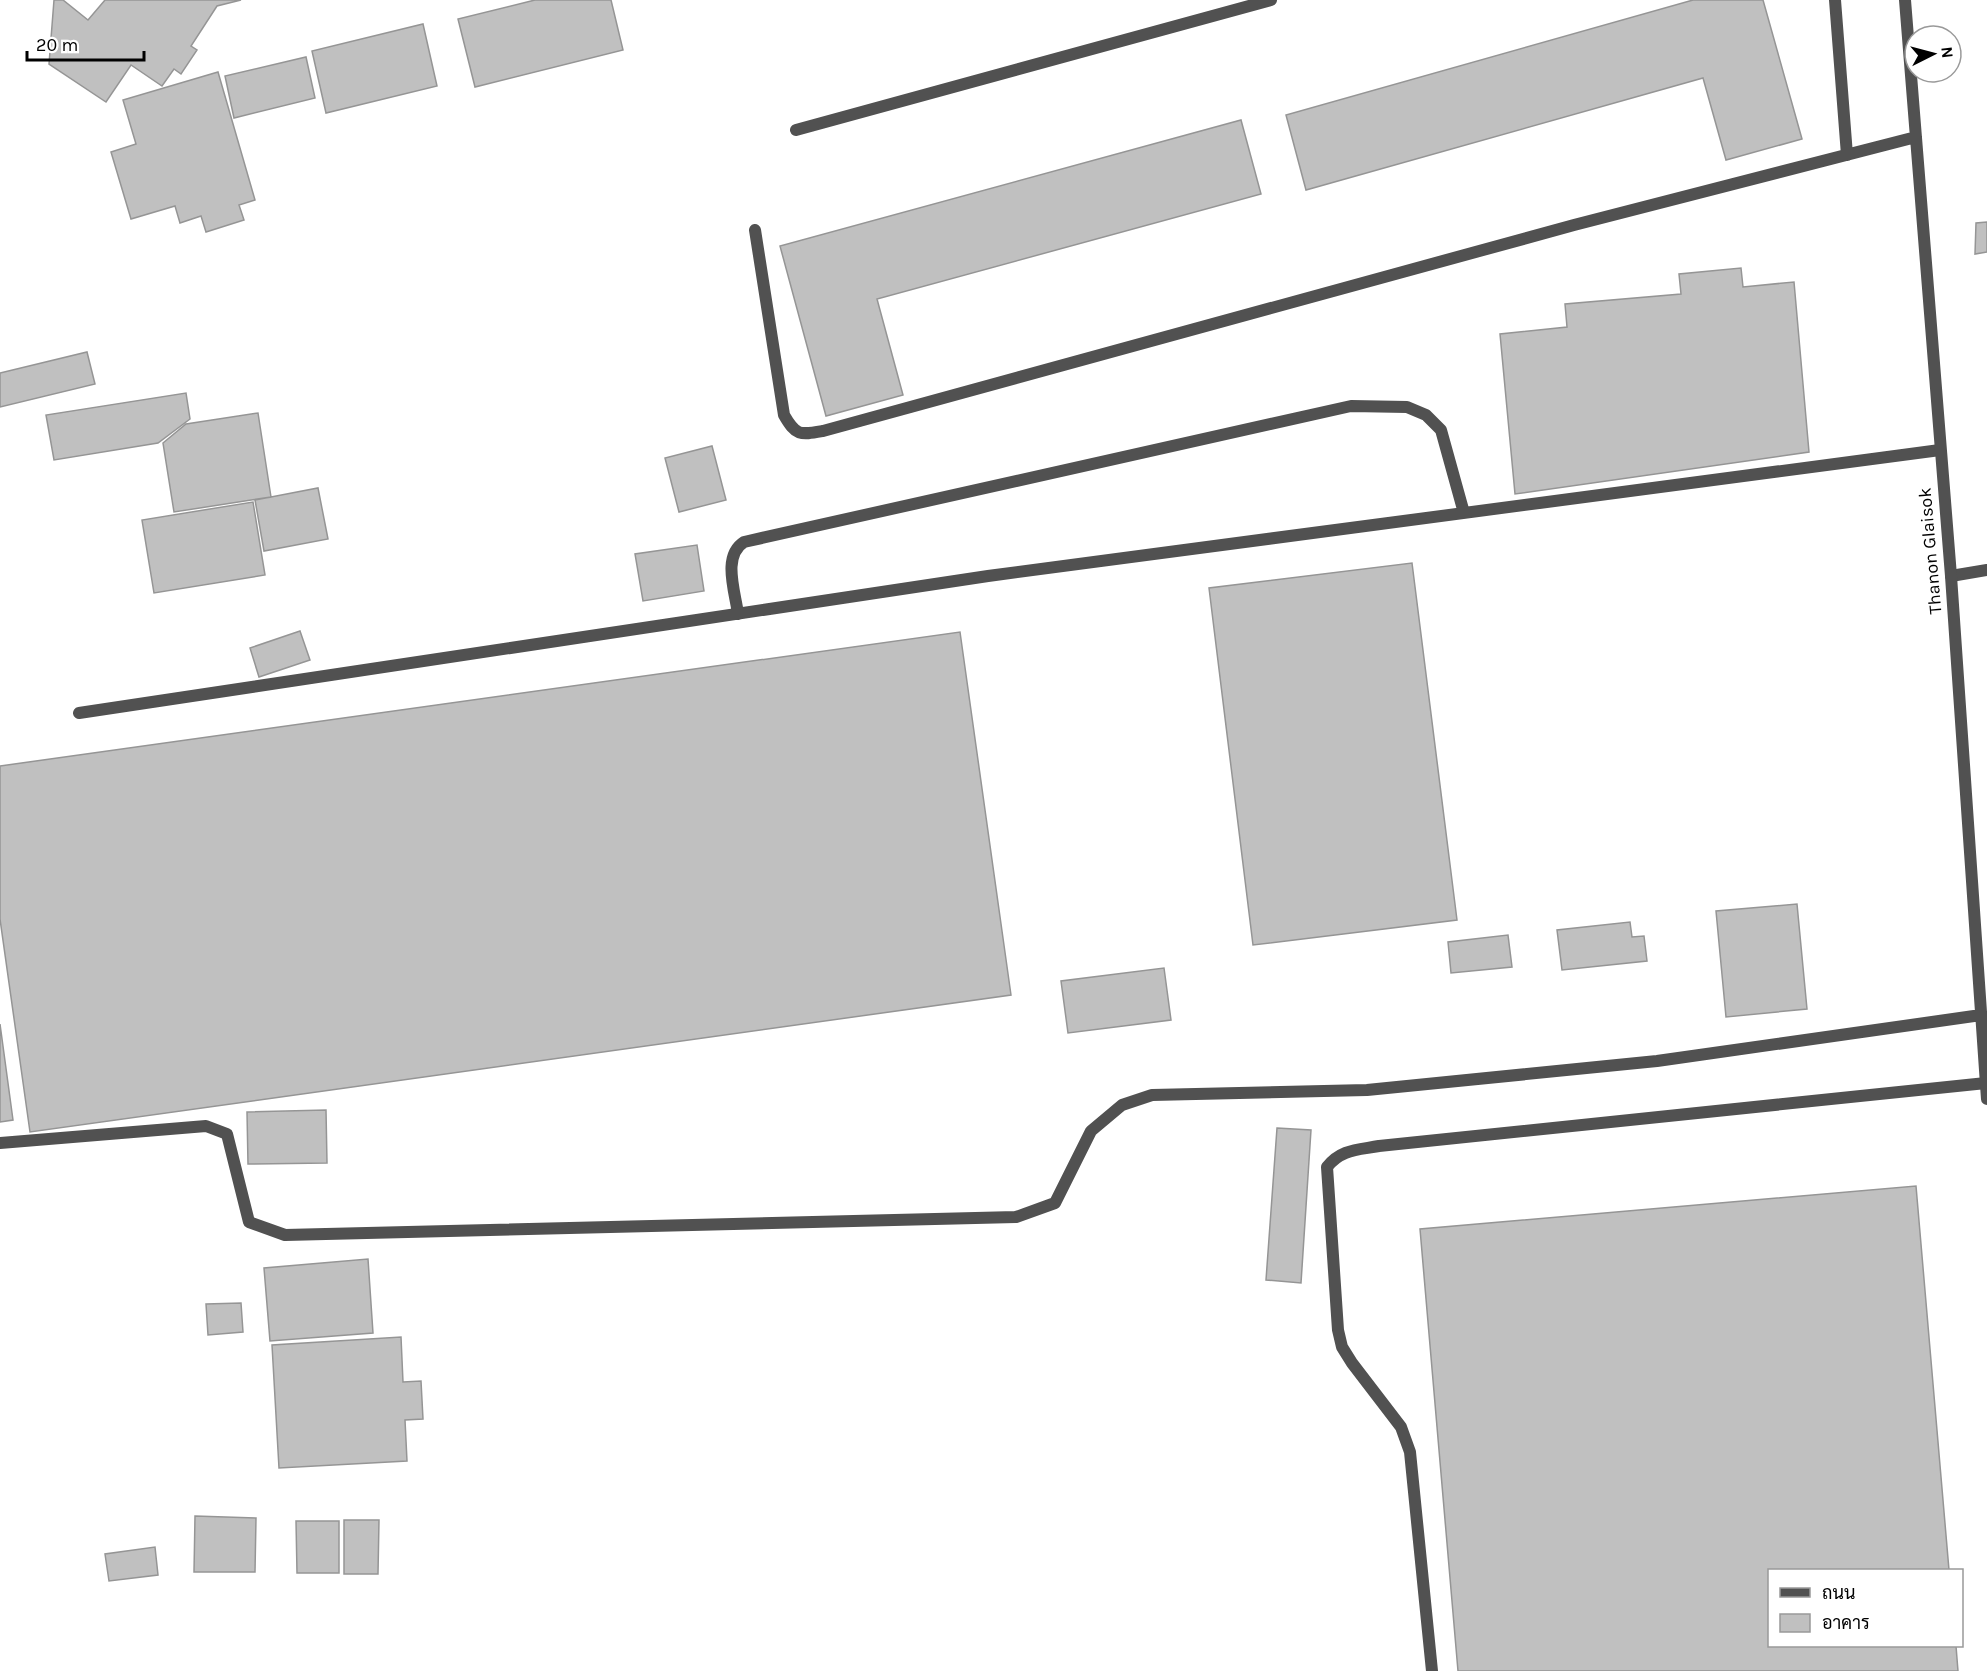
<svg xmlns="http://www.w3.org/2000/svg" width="1987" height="1671" font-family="Karla,Sarabun,sans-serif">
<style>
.building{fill:#c0c0c0;stroke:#959595;stroke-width:1.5}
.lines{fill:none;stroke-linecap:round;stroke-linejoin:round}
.lane{stroke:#515151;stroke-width:12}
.street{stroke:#515151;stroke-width:12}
.labels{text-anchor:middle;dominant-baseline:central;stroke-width:4.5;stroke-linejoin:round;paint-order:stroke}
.street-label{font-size:18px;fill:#000;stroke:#fff}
</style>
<rect width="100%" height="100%" fill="#fff"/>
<path class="building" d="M54 0H63L88 20 105 0H241L217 6 191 46 197 50 181 74 174 69 162 86 131 65 106 102 49 64Z
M535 0H611L623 50 475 87 458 19Z
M1693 0H1763L1802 139 1726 160 1703 78 1306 190 1286 115Z
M423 24 437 86 326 113 312 51Z
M306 57 315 98 234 118 225 76Z
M218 72 255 200 239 205 244 220 206 232 201 216 180 223 175 206 131 219 111 152 136 144 123 100Z
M1241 120 1261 194 877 299 903 395 826 416 780 246Z
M1987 222V252L1975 254 1976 223Z
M1741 268 1743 287 1794 282 1809 452 1515 494 1500 334 1567 327 1565 304 1681 294 1679 274Z
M87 352 95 384 0 407V373Z
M186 393 190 419 158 443 54 460 46 415Z
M258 413 271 497 174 512 163 443 186 424Z
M712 446 726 500 679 512 665 458Z
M318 488 328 539 264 551 255 500Z
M253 502 265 575 154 593 142 520Z
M697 545 704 591 643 601 635 554Z
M1412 563 1457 920 1253 945 1209 588Z
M300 631 310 660 259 677 250 648Z
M960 632 1011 995 30 1132 0 919V766Z
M1797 904 1807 1009 1726 1017 1716 911Z
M1630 922 1632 937 1644 936 1647 961 1562 970 1557 930Z
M1508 935 1512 967 1451 973 1448 942Z
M1164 968 1171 1020 1068 1033 1061 981Z
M0 1024 13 1120 0 1122Z
M326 1110 327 1163 248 1164 247 1112Z
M1277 1128 1311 1130 1301 1283 1266 1280Z
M1916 1186 1949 1570H1770V1646H1956L1958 1671H1458L1420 1229Z
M368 1259 373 1333 270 1341 264 1268Z
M241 1303 243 1332 208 1335 206 1304Z
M401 1337 403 1382 421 1381 423 1419 405 1420 407 1461 279 1468 272 1345Z
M195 1516 256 1518 255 1572H194Z
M344 1520H379L378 1574H344Z
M296 1521H339V1573H297Z
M155 1547 158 1575 109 1581 105 1554Z"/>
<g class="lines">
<path class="lane" d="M1951 576 1987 570
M738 614C735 591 722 556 744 542L1351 406 1407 407 1426 415 1441 430 1464 513
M79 713 988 576 1940 450
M1432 1671 1410 1452 1401 1427 1352 1363 1342 1347 1338 1330 1327 1167C1341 1149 1358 1150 1379 1146L1986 1083"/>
<path class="street" d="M1835 0 1847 155
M1905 0 1951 576 1987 1099
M796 130 1271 0
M755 230 784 415C796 436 800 435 823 431L1574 225 1916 137
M0 1143 206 1126 227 1134 249 1222 285 1235 1016 1217 1055 1203 1091 1131 1122 1105 1152 1095 1367 1090 1657 1061 1981 1015"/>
</g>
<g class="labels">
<g class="street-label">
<text transform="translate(1930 551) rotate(-95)">Thanon Glaisok</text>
</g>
</g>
<rect x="1768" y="1569" width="195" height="78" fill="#ffffff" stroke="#999999" stroke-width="1.5"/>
<rect x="1780" y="1588" width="30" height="9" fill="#515151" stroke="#999999" stroke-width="1.5"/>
<text x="1822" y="1599" font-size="18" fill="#000000">ถนน</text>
<rect x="1780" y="1614" width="30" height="18" fill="#c0c0c0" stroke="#999999" stroke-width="1.5"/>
<text x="1822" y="1629" font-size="18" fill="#000000">อาคาร</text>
<g transform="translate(1933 54) rotate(84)"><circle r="28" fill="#ffffff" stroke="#999999" stroke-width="1.5"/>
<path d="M0-4.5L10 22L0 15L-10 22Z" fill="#000000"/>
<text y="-9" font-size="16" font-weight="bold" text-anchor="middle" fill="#000000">N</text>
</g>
<path d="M27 51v9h117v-9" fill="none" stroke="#000000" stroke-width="3"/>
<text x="36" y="51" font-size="18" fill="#000000" stroke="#ffffff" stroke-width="4.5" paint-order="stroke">20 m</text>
</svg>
